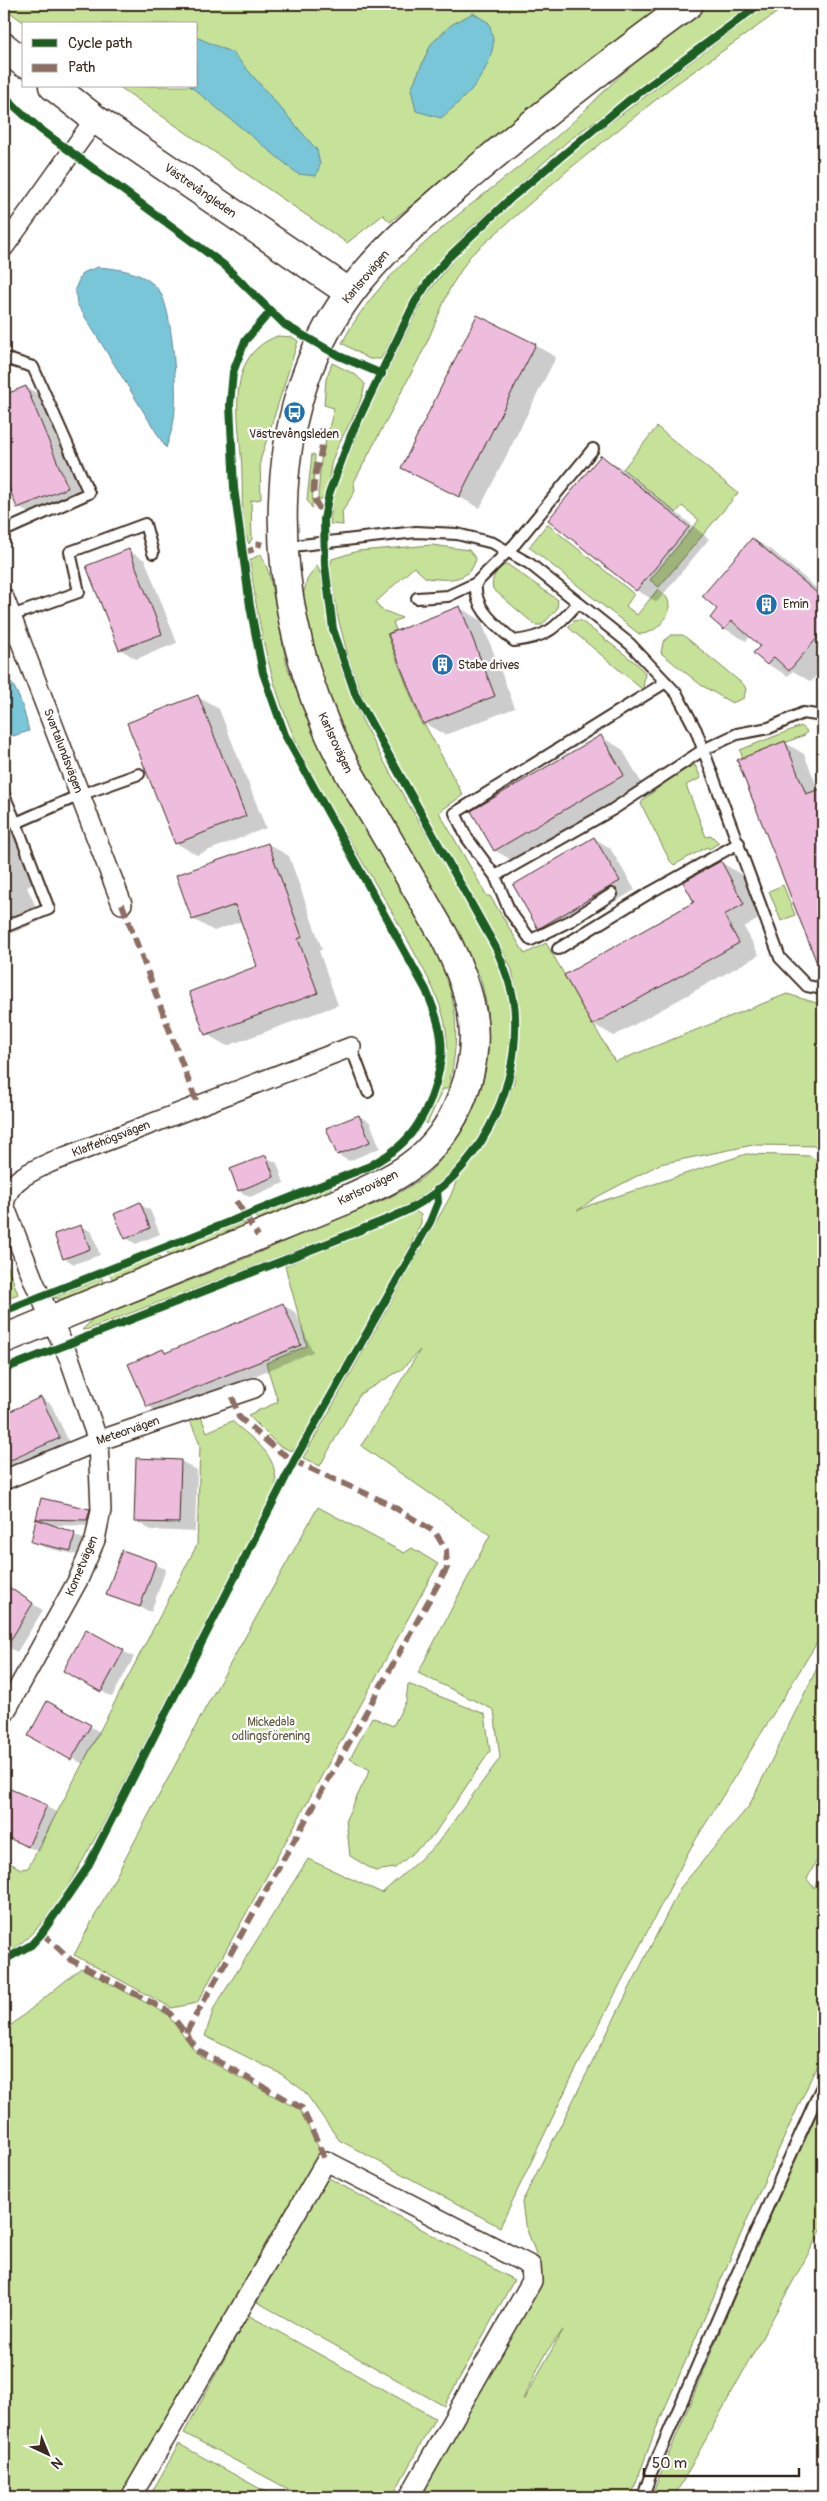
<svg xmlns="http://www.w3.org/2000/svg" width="827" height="2501" font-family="Pangolin,sans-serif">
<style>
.green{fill:#c6e299;stroke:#80865c;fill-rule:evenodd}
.water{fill:#7ac6d9;stroke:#61888e}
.shadow{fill:#0003}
.building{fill:#eebdde;stroke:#3b2a1e}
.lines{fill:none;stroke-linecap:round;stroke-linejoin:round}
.lane-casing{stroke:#3b2a1e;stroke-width:14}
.street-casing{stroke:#3b2a1e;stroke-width:22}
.secondary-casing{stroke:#3b2a1e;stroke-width:31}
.lane{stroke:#fff;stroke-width:10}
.street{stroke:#fff;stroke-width:19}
.secondary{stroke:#fff;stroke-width:28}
.quiet{stroke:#8d6e63;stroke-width:6;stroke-dasharray:12 6;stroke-linecap:butt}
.cycleway-casing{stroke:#fff;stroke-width:11}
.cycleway{stroke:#1b5e20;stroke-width:8}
.labels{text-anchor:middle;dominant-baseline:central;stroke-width:4.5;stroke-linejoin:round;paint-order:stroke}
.street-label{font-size:12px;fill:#3b2a1e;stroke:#fff}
.poi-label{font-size:12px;fill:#3b2a1e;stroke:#fff;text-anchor:start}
.park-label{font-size:12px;fill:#5e583d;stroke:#fff}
</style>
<rect width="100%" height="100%" fill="#fff"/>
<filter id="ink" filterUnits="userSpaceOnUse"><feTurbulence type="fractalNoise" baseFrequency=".02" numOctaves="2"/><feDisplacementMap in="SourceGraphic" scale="10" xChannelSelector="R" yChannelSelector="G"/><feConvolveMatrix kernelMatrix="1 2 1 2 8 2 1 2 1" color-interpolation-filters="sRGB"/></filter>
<g filter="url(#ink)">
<path class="green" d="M4 4H668L390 222 383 215 347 243 118 86H196V24H26L4 8Z
M710 4H752L568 141 466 232 416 290 381 359H369L342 343C385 259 484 198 556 137 580 117 601 93 624 72 651 47 680 25 710 4Z
M768 4H789L673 86 568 170 470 256 450 288 425 347 354 482 355 491 342 512 343 525 330 524 333 495 360 427 423 299 454 259 513 199 570 153Z
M277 336 292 337 298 341 260 461 261 499 251 501 252 539 249 544C240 526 243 494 242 475 242 441 231 400 244 367 251 351 261 343 277 336Z
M332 363 356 375 365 384C361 411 340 435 332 461 329 471 329 496 319 501L318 496 321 460 334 408 324 405 326 379Z
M657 427 738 493 659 587 650 580 699 520 682 506 676 513 623 469Z
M312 454 315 455 312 508 307 500Z
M547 524 634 594 626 606 637 615 658 589C661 592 665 595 667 598 676 615 654 635 639 634L529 547Z
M432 545 469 550 476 559C469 583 447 580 426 578L414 567 376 602 380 609 402 618 393 622 396 630 387 634 422 725H425L463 795 439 812 487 896H490L525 954 546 943 615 1062 787 994 823 1005V1149L820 1146 753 1145 660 1164 595 1198 577 1211 590 1205 746 1154 811 1156 823 1166V1633L690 1849 570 2081 500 2227 339 2140 304 2091 281 2074 205 2036 214 2008 308 1859 382 1893 436 1845 500 1758 494 1710 418 1673 490 1535 361 1446 420 1350 401 1370 360 1394 320 1466 303 1458 450 1197 458 1177 480 1152 498 1122 514 1082 519 1033 517 995 512 970 501 947 367 709 349 660 337 614 330 566 332 559 358 551Z
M261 554 269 573 287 666 307 717 428 935C456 989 463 1029 448 1089H443L427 1124 425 1121C436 1095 447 1070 447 1041 446 1008 428 978 413 950 379 886 339 827 306 763 274 699 258 631 250 560Z
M507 564 558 600 557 609 542 625H535L493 589C490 579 497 568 507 564Z
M317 565C323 576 326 616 330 632 339 667 352 700 368 732 398 790 435 846 467 903 480 926 495 950 503 975 528 1055 490 1151 421 1196 385 1220 330 1237 288 1253 222 1278 155 1304 89 1329L82 1330 94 1318C165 1290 238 1263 308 1231 343 1215 382 1205 415 1183 428 1175 438 1163 447 1152 488 1102 498 1038 480 977L336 719 313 655 303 595 307 580Z
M580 620 637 664 645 673 643 690 568 627 574 621Z
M671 635H683L744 685 746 689 744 698 732 703 701 685 661 653 663 642Z
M801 726 807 731 805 735 743 759 740 750Z
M695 765 701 778 686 785 706 837 711 835 719 843 709 849 707 847 674 865 670 861 641 804 643 800 677 773Z
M783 885 795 915 781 921 769 891Z
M331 1187V1191L256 1222 257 1216Z
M414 1210 421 1215V1223L400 1267 297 1447 291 1451 278 1445 248 1415 278 1402 266 1363 307 1346 285 1266Z
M244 1222 246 1226 171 1257 167 1254 169 1250Z
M158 1255 161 1260 113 1279 109 1274Z
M4 1256 18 1294 4 1300Z
M102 1278 103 1283 62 1299 52 1298Z
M201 1417 207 1432 232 1421C255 1442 277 1452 276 1487L102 1826C76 1871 51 1928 4 1955V1860L21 1869 28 1868 197 1545 200 1445 190 1420Z
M318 1507 404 1553 412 1548 438 1564 197 2003 172 2008 74 1955 206 1707Z
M823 1656V1849L807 1879 814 1888 823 1871V2052L758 2195 655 2431 631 2497H419L505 2348 538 2279V2259L525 2225 522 2202 680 1888 749 1806ZM563 2330 524 2399H523L545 2354Z
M408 1684 485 1714 490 1751 433 1836 395 1868 375 1871 350 1856 346 1819 370 1770 350 1759 372 1717 393 1726 406 1701Z
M81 1968 167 2014 198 2055 300 2110 323 2156 129 2497H4V2031Z
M823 2100V2227L674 2497H651L756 2245Z
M327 2177 514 2280 444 2406 257 2302Z
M248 2315 435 2418 392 2497H303L184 2433Z
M179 2444 275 2497H149Z"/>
<path class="water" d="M473 13 489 23C491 30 494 39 493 46 487 78 464 99 441 118L416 111 411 89 431 44 451 25Z
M196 37 233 53 317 150 320 165 316 176 298 174 190 86H196Z
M98 267C121 269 146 272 160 292 173 312 178 394 174 418 173 428 169 438 166 448L77 304 75 289 82 273Z
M6 677C19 688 25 715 29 731L13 736 4 728V678Z"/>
<path class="shadow" d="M535 345 556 357 480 508 402 467Z
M26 387 47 399 88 500 39 519 18 507 4 471V396Z
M602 457 623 469 709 539 657 602 636 590Z
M753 539 773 551 823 594V667L811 682 793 671 788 676 767 664 762 645 750 636 746 641 725 629 712 618 719 609Z
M129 551 145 560 177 643 136 659 120 649Z
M460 608 481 620 515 708 445 735 424 723Z
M198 697 219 709 266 828 197 855 176 843Z
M601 737 622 749 644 787 515 862 494 850Z
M784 742 804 754 819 791 823 790V976L738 761Z
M4 795 42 880 27 887 42 920 4 937Z
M594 838 610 848 635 890 555 937 539 928Z
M268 844 289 856 322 949 319 951 338 1005 227 1046 206 1034 259 967 242 921 214 931 193 919Z
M721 862 742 875 765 916 744 927 759 955 614 1036 593 1024 696 902Z
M359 1116 370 1122 380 1148 349 1161 338 1155Z
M266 1157 277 1163 284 1183 250 1197 239 1191Z
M139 1204 150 1210 160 1234 136 1244 126 1238Z
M81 1226 92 1232 100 1255 74 1264 64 1258Z
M283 1305 295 1312 313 1352 161 1414 148 1406 163 1350 168 1353Z
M41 1398 51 1404 70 1444 4 1473V1414Z
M137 1460 181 1461 197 1470 195 1532 151 1530 135 1521Z
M89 1510 100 1517 98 1526 48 1525 86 1540 82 1556 43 1547 33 1541 44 1522 38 1518Z
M123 1552 166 1569 151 1612 107 1594Z
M6 1587 43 1610 17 1652 4 1645V1591Z
M86 1631 134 1657 112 1697 64 1671Z
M47 1703 100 1732 83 1764 30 1735Z
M9 1789 57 1812 39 1852 4 1836V1801Z"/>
<path class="building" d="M477 315 536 344 459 497 401 468Z
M26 386 68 488 17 508 4 475V395Z
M601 455 689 527 636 591 548 520Z
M752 538 823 598V631L789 671 774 657 767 665 753 653 760 646 732 621 724 630 710 618 717 609 702 596Z
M129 549 162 634 119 650 86 566Z
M460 606 495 696 423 724 388 634Z
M198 695 246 816 175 844 127 723Z
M601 735 624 775 494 851 471 811Z
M785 741 806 794 823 788 822 976 737 760Z
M594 837 620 881 538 929 513 885Z
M268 843 302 937 298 939 318 993 205 1035 189 992 257 966 235 905 192 920 176 875Z
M721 861 744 904 724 915 739 943 592 1025 564 975 694 902 683 882Z
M359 1115 370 1142 337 1155 326 1128Z
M266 1155 274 1177 238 1191 230 1169Z
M140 1202 150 1228 125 1239 114 1214Z
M81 1225 90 1249 63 1259 54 1234Z
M283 1303 301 1345 147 1407 128 1364 163 1349 165 1353Z
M41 1397 60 1438 4 1463V1414Z
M136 1458 181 1460 179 1523 134 1522Z
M41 1498 90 1509 87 1520 36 1519Z
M36 1519 75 1533 71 1551 31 1542Z
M122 1550 156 1562 140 1607 106 1595Z
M4 1584 33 1603 4 1651Z
M86 1629 124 1650 101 1692 63 1671Z
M47 1701 91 1725 71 1760 28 1736Z
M8 1788 47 1805 28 1847 4 1836V1798Z"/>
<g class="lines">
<defs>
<path id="lane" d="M4 358 33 367 89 493 4 531
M284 547 416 532 457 534 493 543 530 564 630 644 677 694 696 730 780 958 807 986 823 989
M476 583C473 608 496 625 514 641 549 637 556 627 578 603
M417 598 448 596 476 583 515 544 593 449
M11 616 79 592 70 552 145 524 153 553
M4 795 16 823
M495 876 612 810 703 750 737 734 769 728 803 713 823 716
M612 894 572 920 531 940 510 912 495 876 467 838 455 813 666 682
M4 927 49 909 16 823 80 795 139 774
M558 949 651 892 739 843
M351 1047 368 1092
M643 2497 651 2473 733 2283 823 2084"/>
<path id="street" d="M4 247 95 119
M4 598 122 904
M4 1480 98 1441 254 1388
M4 1714 78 1580 95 1540 101 1510 98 1441 70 1360 34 1282 4 1205C8 1180 29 1173 49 1163L351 1047
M131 2497 326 2161 531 2266 532 2281 409 2497"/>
<path id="secondary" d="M4 47 24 63
M53 86 95 119 350 293
M4 1339 341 1202C364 1191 389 1182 409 1167 458 1133 484 1061 470 1004 465 980 455 958 444 936 421 896 398 857 375 817 357 788 339 758 326 726 269 594 260 414 350 293 382 249 427 212 468 177 540 116 614 59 689 4"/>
</defs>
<use href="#lane" class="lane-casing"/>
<use href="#street" class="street-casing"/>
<use href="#secondary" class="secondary-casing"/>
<use href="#lane" class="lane"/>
<use href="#street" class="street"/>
<use href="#secondary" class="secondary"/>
<path class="quiet" d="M320 428C331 453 297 491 325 514
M242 553 258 548 260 541
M122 904 198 1106
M4 1193H6
M236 1201 258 1236
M42 1933 71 1960 168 2011 199 2051 302 2108 326 2161
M186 2033 447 1568 446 1550 435 1532 389 1504 294 1461 276 1449 239 1417 232 1396"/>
<defs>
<path id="cycleway" d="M4 93 12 104 40 129 224 265 285 325 339 356 382 374
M4 1311 370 1166C377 1161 386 1157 393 1151 421 1131 437 1091 441 1058 444 1035 435 1011 426 990L285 735 263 673 250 606 234 488 230 405 233 372 245 341 270 312
M4 1369C83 1338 163 1307 243 1276 284 1260 325 1245 365 1228 380 1222 396 1216 410 1209 478 1172 518 1093 515 1017 515 993 505 970 496 948L356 696 333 629 325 565 324 519 329 494 351 435 415 302 431 278 448 258 510 199 628 101 760 4
M4 1960 31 1945 42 1933 87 1868 294 1461 430 1222 438 1202 437 1190"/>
</defs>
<use href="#cycleway" class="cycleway-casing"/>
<use href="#cycleway" class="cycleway"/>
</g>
</g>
<defs>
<symbol id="bus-disc" viewBox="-11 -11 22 22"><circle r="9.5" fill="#1f6fb2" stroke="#fff"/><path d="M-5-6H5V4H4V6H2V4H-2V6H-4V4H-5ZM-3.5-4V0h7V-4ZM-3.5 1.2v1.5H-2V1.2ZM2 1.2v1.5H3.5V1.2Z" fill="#fff"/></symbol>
<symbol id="building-disc" viewBox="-11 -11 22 22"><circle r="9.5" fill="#1f6fb2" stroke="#fff"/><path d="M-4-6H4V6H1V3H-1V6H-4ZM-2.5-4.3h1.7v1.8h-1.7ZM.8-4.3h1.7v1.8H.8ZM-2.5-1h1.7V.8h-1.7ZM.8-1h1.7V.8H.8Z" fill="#fff"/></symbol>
</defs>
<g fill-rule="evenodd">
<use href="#bus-disc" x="282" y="400" width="25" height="25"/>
<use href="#building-disc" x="754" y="592" width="25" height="25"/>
<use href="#building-disc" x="430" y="652" width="25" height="25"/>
</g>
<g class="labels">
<g class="street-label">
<text transform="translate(200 191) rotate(35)">Västrevångleden</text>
<text transform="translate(366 277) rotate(-50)">Karlsrovägen</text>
<text transform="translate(335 743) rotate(65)">Karlsrovägen</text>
<text transform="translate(63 751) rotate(69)">Svartalundsvägen</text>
<text transform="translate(111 1139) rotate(-21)">Klaffehögsvägen</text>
<text transform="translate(368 1188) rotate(-26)">Karlsrovägen</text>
<text transform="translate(128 1431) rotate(-19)">Meteorvägen</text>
<text transform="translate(82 1566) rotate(-67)">Kometvägen</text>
</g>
<g class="poi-label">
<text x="294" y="434" text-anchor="middle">Västrevångsleden</text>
<text x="783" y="604">Emin</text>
<text x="458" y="665">Stabe drives</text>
</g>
<g class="park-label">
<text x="271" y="1722">Mickedala<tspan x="271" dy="14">odlingsförening</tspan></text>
</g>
</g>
<rect width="827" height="2501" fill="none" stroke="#fff" stroke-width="20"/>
<rect x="10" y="10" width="807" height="2481" fill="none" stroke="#3b2a1e" stroke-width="2" filter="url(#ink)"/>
<rect x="22" y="22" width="175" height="65" fill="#ffffff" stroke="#b1aaa5"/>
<rect x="32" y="39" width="25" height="8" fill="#1b5e20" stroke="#b1aaa5"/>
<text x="68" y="48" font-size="15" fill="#3b2a1e">Cycle path</text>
<rect x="32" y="64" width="25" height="8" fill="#8d6e63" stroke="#b1aaa5"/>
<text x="68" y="72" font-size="15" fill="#3b2a1e">Path</text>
<g transform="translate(48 2454) rotate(136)" stroke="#ffffff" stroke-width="4" paint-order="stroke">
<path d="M0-4L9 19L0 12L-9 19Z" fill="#3b2a1e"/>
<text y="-8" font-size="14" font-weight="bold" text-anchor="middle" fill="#3b2a1e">N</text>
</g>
<path d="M644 2468v8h155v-8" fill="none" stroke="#3b2a1e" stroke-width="2.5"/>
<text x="652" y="2468" font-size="15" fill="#3b2a1e" stroke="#ffffff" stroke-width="4" paint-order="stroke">50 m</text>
</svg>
